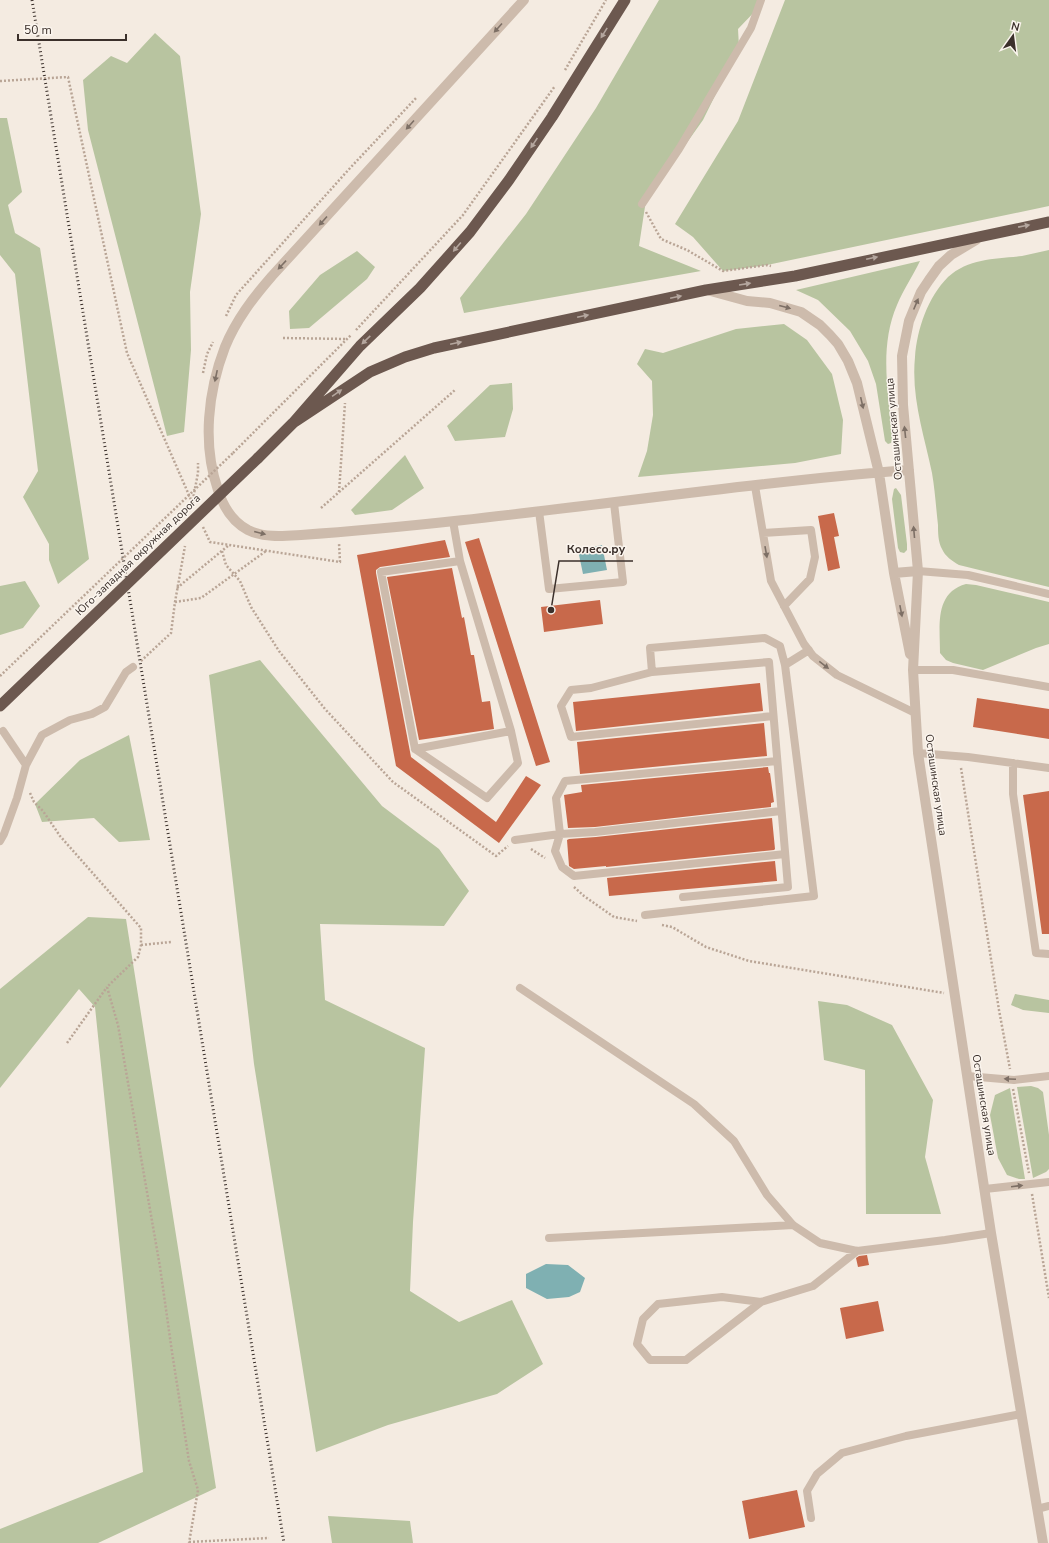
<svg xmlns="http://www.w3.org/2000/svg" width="1049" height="1543" font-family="'Nunito Sans',sans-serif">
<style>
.green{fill:#b8c4a0}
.water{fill:#7fb0b2}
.building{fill:#c8694b}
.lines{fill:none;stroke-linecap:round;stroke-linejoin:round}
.path{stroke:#b9a596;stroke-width:2.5;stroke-dasharray:2 2;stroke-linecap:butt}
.service{stroke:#cdbbac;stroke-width:8}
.tertiary{stroke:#cdbbac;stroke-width:10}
.trunk{stroke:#6c584f;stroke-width:11}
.rail{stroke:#3b302b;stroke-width:3;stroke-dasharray:1 3;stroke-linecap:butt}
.path-bridge{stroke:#b9a596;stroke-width:2.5;stroke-dasharray:2 2;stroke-linecap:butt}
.trunk-bridge{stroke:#6c584f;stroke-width:11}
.oneway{fill:#7d6f65}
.oneway2{fill:#b4a69e}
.labels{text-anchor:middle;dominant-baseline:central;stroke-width:3;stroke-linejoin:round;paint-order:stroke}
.street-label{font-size:11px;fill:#3b302b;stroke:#fbf5ee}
.leader{fill:none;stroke:#3b302b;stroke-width:1.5}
.callout-dot{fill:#3b302b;stroke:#fbf5ee;stroke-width:1.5}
.callout-label{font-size:12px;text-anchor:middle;font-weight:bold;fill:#3b302b;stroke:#fbf5ee;stroke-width:3;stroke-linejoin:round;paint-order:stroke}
</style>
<rect width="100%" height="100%" fill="#f4ebe1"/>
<path class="green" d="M659 0H761L760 6 738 29 739 47 703 120 646 200 639 246 701 271 464 313 460 298 526 214 596 108Z
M785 0H1049V206L767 265 723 271 693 237 675 224 738 121Z
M155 33 180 56 201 214 190 292 191 350 184 432 167 436 88 130 83 80 111 56 127 63Z
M0 118H7L22 192 8 205 15 233 40 248 89 559 58 584 49 560V544L23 497 38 471 15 274 0 255Z
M1049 250V587L959 565C952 561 945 556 942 549 938 542 938 532 938 525 936 508 935 490 932 473 924 434 911 398 915 357 917 329 928 297 948 277 969 258 996 259 1022 256 1031 254 1040 252 1049 250Z
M357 251 375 267 367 279 309 328 290 329 289 311 320 275Z
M920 261C913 276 903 290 897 305 879 347 888 393 893 436L891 443 888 444 885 441 876 384 868 361 850 331 818 300 796 290Z
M784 324 807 340 832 374 843 420 841 454 795 463 638 477 647 451 653 415 652 381 637 364 645 349 663 353 736 329Z
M512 383 513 409 505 437 455 441 447 426 490 385Z
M405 455 424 488 392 510 355 515 351 510Z
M896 488 901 495 907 544V550L904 553 900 552 898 548 892 499 894 489Z
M25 581 40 606 23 628 0 635V586Z
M966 584 976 585 1049 602V644L1036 648 983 670 953 663 946 660 940 653C940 626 934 593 966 584Z
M260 660 382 806 439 849 469 891 444 926 320 924 325 1000 425 1048 413 1222 410 1291 459 1322 512 1300 543 1364 497 1394 388 1425 316 1452 254 1064 209 675Z
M129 735 150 840 119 842 94 818 42 822 35 804 80 760Z
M88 917 126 919 216 1488 98 1543H0V1529L143 1472 95 1007 79 989 0 1088V989Z
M1015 994 1049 1000V1013L1023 1010 1011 1005Z
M818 1001 847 1005 892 1025 933 1100 925 1157 941 1214H866L865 1070 824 1060Z
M1031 1086 1038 1088 1043 1092 1049 1135V1169L1046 1172 1033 1178 1017 1087Z
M1010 1088 1025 1179H1019L1007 1175 998 1158 990 1115 995 1095Z
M328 1516 410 1521 413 1543H332Z"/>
<path class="water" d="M602 545 607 570 583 574 578 550Z
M546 1264 568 1265 585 1278 580 1292 569 1297 547 1299 526 1288V1274Z"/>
<path class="building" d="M834 513 839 536 834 537 840 568 828 571 818 516Z
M479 538 550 762 536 766 465 542Z
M445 540 450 557 380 567 376 570V573L411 757 496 822 526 776 541 785 499 843 396 766 357 555Z
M452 568 462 618 464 617 471 655H474L482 702 490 701 494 729 419 740 387 577Z
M600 600 603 624 544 632 541 607Z
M760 683 763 711 576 731 573 702Z
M977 698 1049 709V739L973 727Z
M764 723 767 756 580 774 577 742Z
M768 767 769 773H770L774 802 771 803V807L595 827 568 828 564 795 582 792 581 785Z
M1049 791V934H1042L1023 795Z
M772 818 775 849 774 850 606 867V866L574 869 569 866 567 840 569 839 596 837Z
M775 861 777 881 609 896 607 878Z
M867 1255 869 1265 858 1267 856 1258 859 1256Z
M878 1301 884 1331 846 1339 840 1308Z
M797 1490 805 1527 749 1539 742 1501Z"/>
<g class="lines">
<path class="path" d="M565 70 606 0
M0 81 68 77 127 353 192 502
M646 212 661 239 687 250 723 271 767 265 771 266
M226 316 236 295 351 167 417 97
M356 330 463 215 555 86
M283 338 347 339
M203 373 207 354 213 342
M233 453 351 335
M339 492 345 403
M192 504 198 473V463
M321 508 455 390
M203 527 210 542 340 562 339 543
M222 551 226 565 240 581 251 607 279 651 325 709 393 782 496 856 508 846
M177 588 229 545
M175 602 201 598 266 551
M141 661 171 633 175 602 185 546
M961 768 999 1010 1010 1069
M30 793 34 802 43 811 60 836 141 928V945L138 957 107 987 118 1025 160 1267 172 1352 189 1461 198 1490 189 1543
M531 849 545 858
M574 887 584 896 614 917 637 921
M662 925 672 927 706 947 749 961 944 993
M141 945 171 942
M67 1043 107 987
M1013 1089 1029 1173
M1032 1194 1049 1298
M189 1542 269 1538"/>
<path class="service" d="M642 204 679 149 751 28 761 0
M755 486 771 581 804 644 813 656 837 675 915 713
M539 511 549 589 623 582 614 503
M453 521 460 561 511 731 415 749 381 572 460 561
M763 533 811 530 815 557 810 579 784 606
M918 571 968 575 1049 594
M913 670H953L1049 687
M652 672 591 688 571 690 561 706 571 737 773 716
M3 731 26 765
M415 749 487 798 518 763 511 731
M918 753 968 757 1049 768
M777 761 565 781 556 798 560 834 595 832 781 811
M1013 763V794L1036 953 1049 954
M515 840 560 834 555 851 562 867 574 876 785 854
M0 841 4 834 17 798 26 765 42 735 70 720 92 714 105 707 126 672 133 667
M683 897 788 887 769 662 652 672 650 648 765 638 780 646 785 665
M645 915 814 896 785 665 809 650
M520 988 694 1104 734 1141 767 1195 793 1225 820 1243 857 1251 945 1240 991 1233
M967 1076 1014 1080 1049 1076
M985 1189 1049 1182
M549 1238 793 1225
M761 1302 686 1360H650L637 1344 643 1319 658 1304 722 1297 761 1302 813 1286 857 1251
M1037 1509 1049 1506
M811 1518 807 1491 817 1474 842 1453 906 1436 1021 1414"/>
<path class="tertiary" d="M524 0 272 276C253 298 236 320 225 347 208 391 202 444 218 490 223 506 231 521 248 530 264 538 284 536 301 535 505 521 706 486 909 470
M976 240 951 255 939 266 929 280 921 292 909 321 902 356 903 405 918 571 913 670 918 753 991 1233 1043 1543
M707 290 747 301 770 303 801 312 820 325 830 335 838 344 848 361 857 383 879 473 894 573 910 654
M894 573 918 571"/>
<path class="trunk" d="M293 423 370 372 405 357 434 348 706 290 795 276 1049 222
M258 458 293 423 360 346 420 288 470 232 509 180 552 117 625 0"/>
<path class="rail" d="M32 0 284 1543"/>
<path class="path-bridge" d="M0 676 233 453"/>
<path class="trunk-bridge" d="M0 706 258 458"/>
</g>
<defs><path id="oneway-solid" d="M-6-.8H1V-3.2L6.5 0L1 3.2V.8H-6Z"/></defs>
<g class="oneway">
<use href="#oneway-solid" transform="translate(498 28) rotate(132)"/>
<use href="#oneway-solid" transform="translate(410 125) rotate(132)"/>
<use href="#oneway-solid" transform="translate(323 221) rotate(132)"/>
<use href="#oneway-solid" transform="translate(282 265) rotate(133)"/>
<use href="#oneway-solid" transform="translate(916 304) rotate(-67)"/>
<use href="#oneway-solid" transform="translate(785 307) rotate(15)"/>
<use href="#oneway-solid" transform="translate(216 376) rotate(102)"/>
<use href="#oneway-solid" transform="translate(862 403) rotate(77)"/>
<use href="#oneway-solid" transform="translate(905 432) rotate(-96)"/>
<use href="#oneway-solid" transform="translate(914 532) rotate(-95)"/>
<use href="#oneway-solid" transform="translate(260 533) rotate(14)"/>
<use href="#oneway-solid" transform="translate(766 552) rotate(80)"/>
<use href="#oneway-solid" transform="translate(901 611) rotate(79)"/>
<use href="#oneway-solid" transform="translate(824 665) rotate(38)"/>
<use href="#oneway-solid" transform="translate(1010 1079) rotate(-178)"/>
<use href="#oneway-solid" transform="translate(1017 1186) rotate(-7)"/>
</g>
<g class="oneway2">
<use href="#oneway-solid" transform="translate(604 33) rotate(122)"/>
<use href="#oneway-solid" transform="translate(534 143) rotate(124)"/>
<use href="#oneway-solid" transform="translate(1024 226) rotate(-11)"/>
<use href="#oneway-solid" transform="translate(457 247) rotate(130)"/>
<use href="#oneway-solid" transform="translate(872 258) rotate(-12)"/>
<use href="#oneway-solid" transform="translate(745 284) rotate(-9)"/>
<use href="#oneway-solid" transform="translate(676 297) rotate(-12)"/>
<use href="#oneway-solid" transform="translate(583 316) rotate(-12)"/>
<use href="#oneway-solid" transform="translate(366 340) rotate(136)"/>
<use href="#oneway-solid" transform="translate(456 343) rotate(-12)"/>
<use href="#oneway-solid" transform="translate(337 393) rotate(-35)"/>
</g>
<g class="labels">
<g class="street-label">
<text transform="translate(894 429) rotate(-95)">Осташинская улица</text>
<text transform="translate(138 555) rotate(-44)">Юго-западная окружная дорога</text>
<text transform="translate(936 785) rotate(82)">Осташинская улица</text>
<text transform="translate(984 1105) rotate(81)">Осташинская улица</text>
</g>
</g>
<path class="leader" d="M551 610L559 561H633"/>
<circle class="callout-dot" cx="551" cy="610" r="4"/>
<g class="callout-label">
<text x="596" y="553">Колесо.ру</text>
</g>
<g transform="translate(1013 36) rotate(14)" stroke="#fbf5ee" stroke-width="3" paint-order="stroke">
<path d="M0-3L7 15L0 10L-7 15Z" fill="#3b302b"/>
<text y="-6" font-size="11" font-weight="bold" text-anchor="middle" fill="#3b302b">N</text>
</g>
<path d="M18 34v6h108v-6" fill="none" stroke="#3b302b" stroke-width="2"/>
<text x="24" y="34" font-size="12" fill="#3b302b" stroke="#fbf5ee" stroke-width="3" paint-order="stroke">50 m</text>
</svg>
